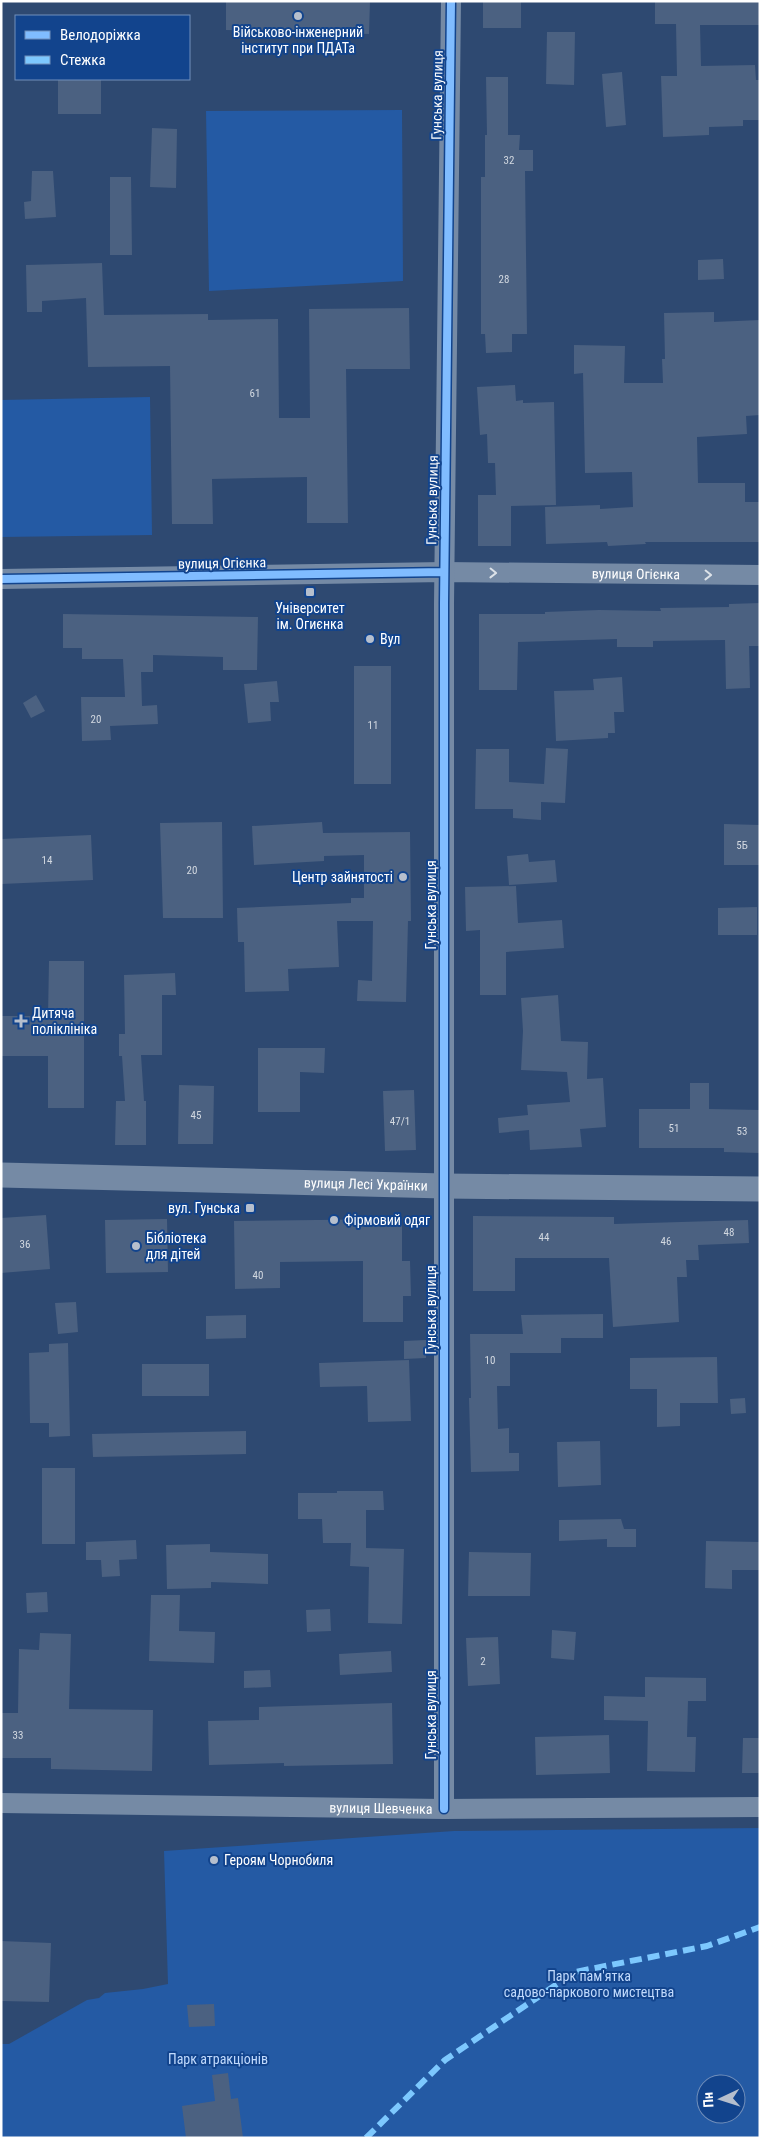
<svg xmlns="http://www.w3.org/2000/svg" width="761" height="2139" font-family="'Roboto Condensed',sans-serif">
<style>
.green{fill:#245aa4;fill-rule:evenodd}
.building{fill:#4b6181}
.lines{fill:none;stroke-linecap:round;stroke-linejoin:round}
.minor{stroke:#758aa5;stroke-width:20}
.tertiary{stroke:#758aa5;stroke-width:25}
.quiet{stroke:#7dc8fe;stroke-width:6;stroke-dasharray:12 6;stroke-linecap:butt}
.cycleway-casing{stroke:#12448d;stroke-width:11}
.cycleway{stroke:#80bcff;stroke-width:8}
.oneway{stroke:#dce2e8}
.poi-dot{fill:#b6bfcd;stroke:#12448d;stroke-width:2}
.labels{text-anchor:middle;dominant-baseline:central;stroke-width:4;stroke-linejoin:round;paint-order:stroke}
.number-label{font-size:11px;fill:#d2d8e0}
.poi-label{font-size:14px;fill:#fff;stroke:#12448d;text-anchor:start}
.street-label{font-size:14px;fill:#fff;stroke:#12448d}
.park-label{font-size:14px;fill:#c1dafd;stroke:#12448d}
</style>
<rect width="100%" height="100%" fill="#2e4971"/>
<path class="green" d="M402 110 403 281 209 291 206 111Z
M150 397 152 535 1 537V400Z
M760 1828V2138H1V2044H9L87 2000 99 1998 105 1993 143 1989 168 1984 164 1851 454 1831ZM706 2084H736V2114H706Z"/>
<path class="building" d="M226 1H370L369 34 226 30Z
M483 1H521V28H483Z
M655 1H760V25H700L701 66 755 65 756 80H760V120H743V126L709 127V135L663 137 661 76H677L676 24H655Z
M547 32H575L574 85 546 84Z
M622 72 626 125 606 127 602 74Z
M486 77H508V135H520L519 150H533V171H525L527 334H512V352L486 353 485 334H481V177H485V135H487Z
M58 79H101V114H58Z
M152 128 177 129 176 188 150 187Z
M32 171H53L56 217 25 219 24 202 31 201Z
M110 177H131L132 255H110Z
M723 259 724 279 698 280V260Z
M102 263 104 315 208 314V320L278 319 279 418H310L309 309 409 308 410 369H346L348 523H307V477L212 479 213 524H172L170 366 88 367 86 298 42 301V312H27L26 265Z
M714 312V322L760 320V415L746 416 747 434 697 437 698 483H745V502H760V542H645L646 544 608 546 607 542 546 544 545 507 600 505V509L633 507 632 472 585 473 583 373 574 374V345L625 346 624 383H663L662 359H665L664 313Z
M515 385 516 401 523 400V403L554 402 556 505 511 506V546H478V495H496L495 463H488L487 434 480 435 477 387Z
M760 603V646H749L750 688 726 689 725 640 653 641V647H617V639L518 642 517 690H479V614H545V612L599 610 661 611 660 608 729 607V604Z
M63 614 258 617 257 670H223V657L153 655V672H141L142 706 157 705 158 724 110 726 111 740 82 741 81 697H125L123 659H82V648H63Z
M354 666H391V784H354Z
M622 677 624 712H614L615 733H608V738L556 741 554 691 594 690 593 679Z
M277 681 279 702H270L271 721 248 723 244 684Z
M36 695 45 711 31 718 23 703Z
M546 748 568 749 565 803 541 802V820L513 818V809H475L476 749H509V782L544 784Z
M222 822 223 918H163L160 823Z
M322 822 323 833 410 832 411 921H408L406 1002 357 1001 358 980 372 981 373 921H337L339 967 288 969 289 991 245 992 244 942H238L237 908 351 903V898H364V855L324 856V861L254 865 252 826Z
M724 824 760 825V865H724Z
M91 835 93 880 1 884V839Z
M528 854 529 862 555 860 557 882 509 885 507 856Z
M516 886 518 923 562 920 564 948 506 952V995H480V930L466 931 465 887Z
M757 907V935H718V908Z
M49 961H84V1108H48V1056H1V1016H48Z
M175 973 176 995H162V1055H141L144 1101H146V1145H115L116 1101H125L122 1056H119V1034H125L124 975Z
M558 995 561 1041 588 1042 587 1079 603 1078 606 1127 580 1129 582 1147 530 1150 529 1130 499 1133 498 1118 528 1115 527 1105 570 1102 567 1072 521 1070 523 1031 521 998Z
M258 1048H325L324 1073 300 1072V1112H258Z
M690 1083H709V1109L760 1110V1153L724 1152V1148H639V1109H690Z
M179 1085 214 1086 213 1144H178Z
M414 1090 416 1150 385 1151 383 1091Z
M46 1215 50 1269 1 1273V1218Z
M473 1216 614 1217V1224L748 1220 749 1243 698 1245 699 1260H686L687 1277H677L679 1322 613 1327 609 1258H515V1291H473Z
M167 1219 168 1272 106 1273 105 1220Z
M402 1219V1261H410L411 1296H403V1322H363V1261L280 1262V1288L235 1289 234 1221Z
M76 1302 78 1332 58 1334 55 1303Z
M603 1314V1338H561V1353H510V1386H497L498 1429 509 1428V1453H519V1471L471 1472 469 1398H471L470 1334H523L521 1315Z
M246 1315V1338L206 1339V1316Z
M426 1340V1358L404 1359V1341Z
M68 1343 70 1436 49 1437V1423H30L29 1353 49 1352V1344Z
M717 1357 718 1403H680V1426L657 1427V1389H630V1358Z
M409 1360 411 1421 368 1422 367 1386 320 1387 319 1363Z
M142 1364H209V1396H142Z
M745 1398 746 1413 731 1414 730 1399Z
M246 1431V1454L93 1457 92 1434Z
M600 1441 601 1485 558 1487 557 1442Z
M42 1468H75V1544H42Z
M337 1491H383L384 1510H366V1548L404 1549 402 1624 368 1623 369 1567 350 1566 351 1543H323L322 1519H298V1493H337Z
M621 1519 624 1529H636V1547H607V1539L559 1541V1520Z
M136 1540 137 1559 119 1560 120 1576 102 1577 101 1560H86V1542Z
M706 1541 760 1542V1570H732V1589L705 1588Z
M210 1544V1552L268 1554V1584L211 1582V1588L167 1589 166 1545Z
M469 1552 531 1553 530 1596H468Z
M47 1592 48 1612 27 1613 26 1593Z
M151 1595H180L179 1631 215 1632 214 1663 149 1661Z
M330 1609 331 1631 307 1632 306 1610Z
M552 1630 576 1632 574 1660 551 1658Z
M40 1633 71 1634 69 1709 153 1710 152 1771 51 1769V1758H1V1713H18L19 1649 39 1650Z
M498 1637 500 1684 468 1686 466 1638Z
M391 1651 392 1672 340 1675 339 1654Z
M270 1670 271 1687 244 1688V1671Z
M645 1677 706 1678V1701H688L687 1737H696L695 1772 647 1771 648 1721 604 1720V1696L645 1697Z
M392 1703 393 1764 284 1766V1763L209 1765 208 1721 259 1720V1707Z
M609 1735 610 1773 536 1775 535 1737Z
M743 1738H760V1773H742Z
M1 1941 51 1943 49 2002 1 2001Z
M214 2004 215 2026 189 2027 187 2005Z
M228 2073 231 2099 238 2098 243 2138H186L182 2106 215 2101 212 2075Z"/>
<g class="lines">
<g class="minor">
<path id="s1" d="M1 579 444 572 760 575"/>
<path id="s2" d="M1 1803 444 1809 760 1807"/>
<path d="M444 1809V604L451 1"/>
</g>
<path class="tertiary" id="s3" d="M1 1175 444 1186 760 1189"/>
<path class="quiet" d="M366 2138 445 2060 575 1972 707 1946 760 1927"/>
<defs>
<path id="cycleway" d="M1 579 444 572
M444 1809V604L451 1"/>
</defs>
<use href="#cycleway" class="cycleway-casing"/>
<use href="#cycleway" class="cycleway"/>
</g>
<defs><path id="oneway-chevron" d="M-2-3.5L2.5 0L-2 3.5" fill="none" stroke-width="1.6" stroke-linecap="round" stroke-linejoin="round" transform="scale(1.25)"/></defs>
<g class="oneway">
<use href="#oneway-chevron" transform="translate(493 573) rotate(1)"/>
<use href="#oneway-chevron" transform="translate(708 575) rotate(1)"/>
</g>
<g class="poi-dot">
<circle cx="298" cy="16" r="5"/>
<rect x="305" y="587" width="10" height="10" rx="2.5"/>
<circle cx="370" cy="639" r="5"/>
<circle cx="403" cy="877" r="5"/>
<path d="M18.5 1013.5h5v5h5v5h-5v5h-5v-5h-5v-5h5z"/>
<rect x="245" y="1203" width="10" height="10" rx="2.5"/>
<circle cx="334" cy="1220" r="5"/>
<circle cx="136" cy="1246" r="5"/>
<circle cx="214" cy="1860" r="5"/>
</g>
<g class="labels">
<g class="number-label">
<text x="509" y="160">32</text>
<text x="504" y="279">28</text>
<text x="255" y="393">61</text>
<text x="96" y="719">20</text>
<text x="373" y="725">11</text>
<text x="742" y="845">5Б</text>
<text x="47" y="860">14</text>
<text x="192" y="870">20</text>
<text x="196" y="1115">45</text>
<text x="400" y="1121">47/1</text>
<text x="674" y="1128">51</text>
<text x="742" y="1131">53</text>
<text x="729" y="1232">48</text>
<text x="544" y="1237">44</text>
<text x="666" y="1241">46</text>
<text x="25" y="1244">36</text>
<text x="258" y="1275">40</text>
<text x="490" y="1360">10</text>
<text x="483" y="1661">2</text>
<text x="18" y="1735">33</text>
</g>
<g class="poi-label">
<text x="298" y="32" text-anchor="middle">Військово-інженерний<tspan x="298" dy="16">інститут при ПДАТа</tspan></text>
<text x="310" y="608" text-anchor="middle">Університет<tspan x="310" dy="16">ім. Огиєнка</tspan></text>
<text x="380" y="639">Вул</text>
<text x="393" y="877" text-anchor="end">Центр зайнятості</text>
<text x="32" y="1013">Дитяча<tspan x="32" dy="16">поліклініка</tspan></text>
<text x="240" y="1208" text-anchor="end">вул. Гунська</text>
<text x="344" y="1220">Фірмовий одяг</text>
<text x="146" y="1238">Бібліотека<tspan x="146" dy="16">для дітей</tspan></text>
<text x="224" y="1860">Героям Чорнобиля</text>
</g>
<g class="street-label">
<text transform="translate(437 95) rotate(-89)">Гунська вулиця</text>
<text transform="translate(432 500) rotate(-89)">Гунська вулиця</text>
<text transform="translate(222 563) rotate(-1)">вулиця Огієнка</text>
<text stroke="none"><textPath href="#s1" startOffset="635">вулиця Огієнка</textPath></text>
<text transform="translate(431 905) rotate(-90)">Гунська вулиця</text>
<text stroke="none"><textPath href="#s3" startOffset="365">вулиця Лесі Українки</textPath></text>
<text transform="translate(431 1310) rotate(-90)">Гунська вулиця</text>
<text transform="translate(431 1715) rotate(-90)">Гунська вулиця</text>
<text stroke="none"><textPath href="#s2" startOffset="380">вулиця Шевченка</textPath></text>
</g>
<g class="park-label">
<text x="589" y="1976">Парк пам'ятка<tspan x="589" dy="16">садово-паркового мистецтва</tspan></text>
<text x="218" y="2059">Парк атракціонів</text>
</g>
</g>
<rect width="761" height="2139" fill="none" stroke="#ffffff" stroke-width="5"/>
<rect x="15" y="15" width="175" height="65" fill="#12448d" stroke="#718fbb"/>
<rect x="25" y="31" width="25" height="8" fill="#80bcff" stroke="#718fbb"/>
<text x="60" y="40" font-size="15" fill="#ffffff">Велодоріжка</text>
<rect x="25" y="56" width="25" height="8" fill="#7dc8fe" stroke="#718fbb"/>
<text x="60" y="65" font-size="15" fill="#ffffff">Стежка</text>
<g transform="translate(721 2099) rotate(266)"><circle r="24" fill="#12448d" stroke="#718fbb"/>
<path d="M0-4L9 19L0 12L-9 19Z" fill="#b6bfcd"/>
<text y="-8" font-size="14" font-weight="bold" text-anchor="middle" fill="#ffffff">Пн</text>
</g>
</svg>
